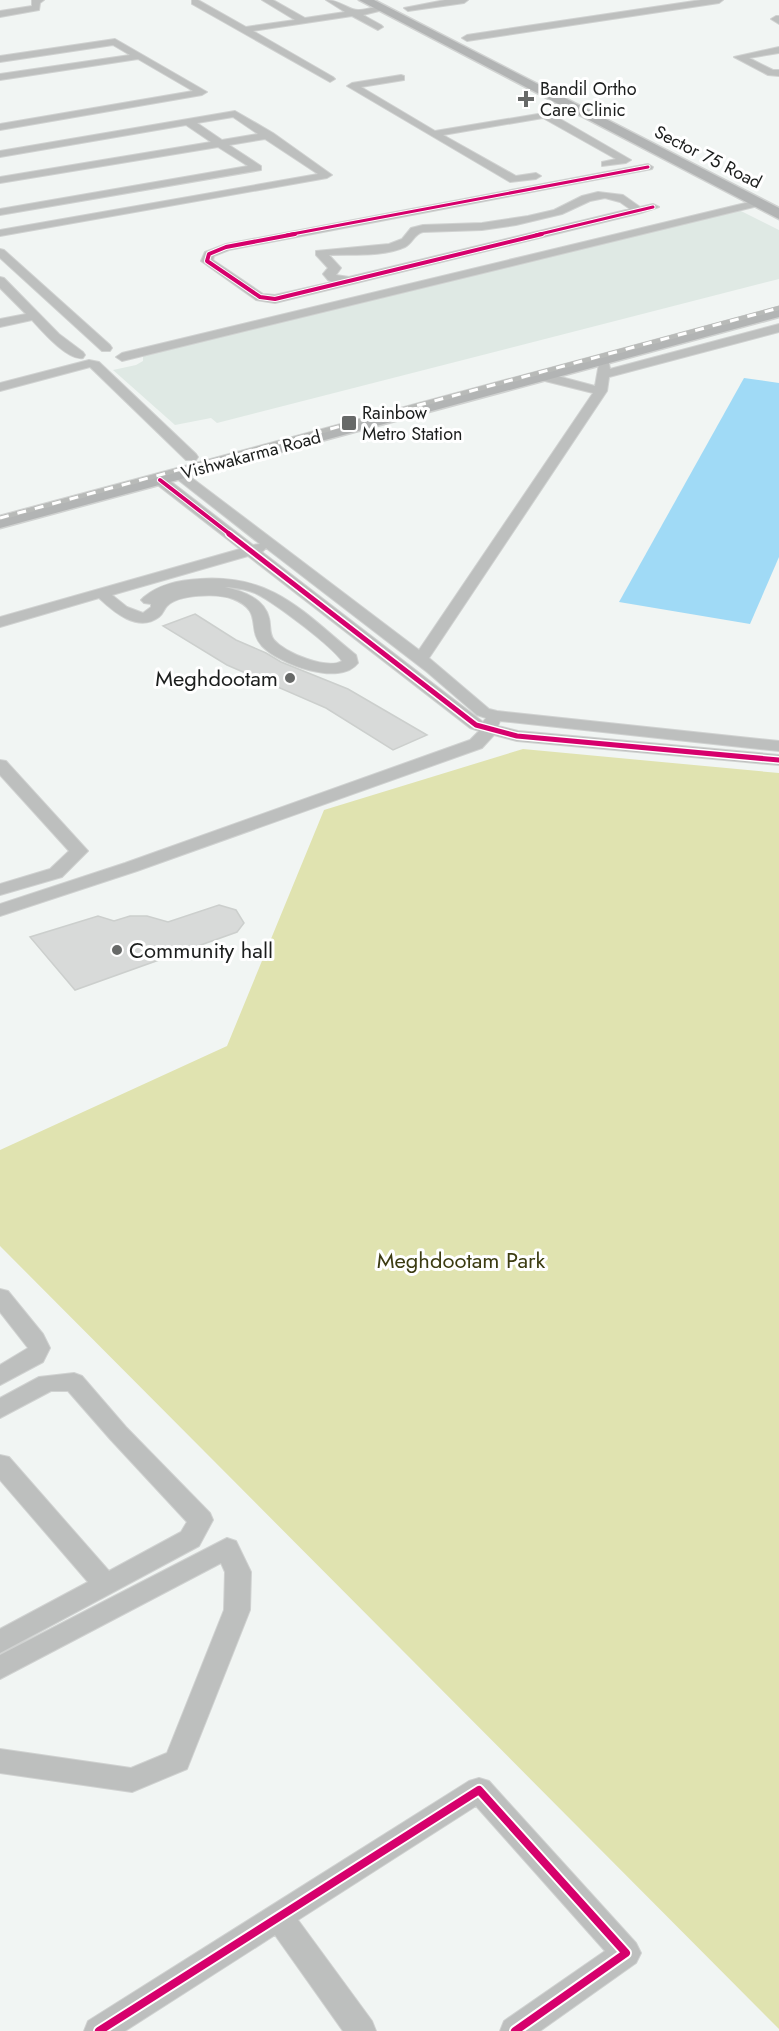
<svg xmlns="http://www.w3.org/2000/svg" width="779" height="2031" font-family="Jost,sans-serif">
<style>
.built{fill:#dfe9e4}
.green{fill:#e0e3b0}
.water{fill:#a0daf6}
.building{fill:#d8dad9;stroke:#cccfcd;stroke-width:1.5}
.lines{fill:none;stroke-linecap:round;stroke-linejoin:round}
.street-casing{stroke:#d0d2d1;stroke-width:2}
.secondary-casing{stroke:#d0d2d1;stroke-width:3}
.street{fill:#bdbfbe;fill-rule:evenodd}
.secondary{fill:#b2b4b4;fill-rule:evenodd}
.rail-casing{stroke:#b8bab8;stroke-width:4.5}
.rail{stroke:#fff;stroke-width:3;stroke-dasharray:9;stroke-linecap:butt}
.cycleway-far3-casing{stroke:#fff;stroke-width:5}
.cycleway-far2-casing{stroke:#fff;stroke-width:6}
.cycleway-far1-casing{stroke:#fff;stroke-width:8}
.cycleway-casing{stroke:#fff;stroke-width:12}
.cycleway-far3{stroke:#d6006c;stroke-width:3}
.cycleway-far2{stroke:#d6006c;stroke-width:4}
.cycleway-far1{stroke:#d6006c;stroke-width:5}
.cycleway{stroke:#d6006c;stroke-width:8}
.poi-dot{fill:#676968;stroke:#fff;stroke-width:2}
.labels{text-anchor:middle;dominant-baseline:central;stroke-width:6;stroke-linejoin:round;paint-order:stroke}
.far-poi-label{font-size:18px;fill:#1c1e1d;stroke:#fff;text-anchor:start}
.far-street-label{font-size:18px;fill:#1c1e1d;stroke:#fff}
.poi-label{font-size:22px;fill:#1c1e1d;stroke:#fff;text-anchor:end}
.park-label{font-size:22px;fill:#3c3c12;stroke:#fff}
</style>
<rect width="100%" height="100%" fill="#f1f5f3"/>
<path class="built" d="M739 210 779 230V279L217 423 211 418 175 425 113 370 136 365 143 361V354Z"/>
<path class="green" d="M523 749 779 773V2029L0 1246V1150L227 1046 324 810Z"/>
<path class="water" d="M744 378 779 383V557L750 624 619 602Z"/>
<path class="building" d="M195 614 236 640 266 653 281 662 348 689 427 735 393 750 326 708 227 665 163 626Z
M219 905 236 910 244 923 237 932 75 990 30 937 98 916 114 921 130 916H147L168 922Z"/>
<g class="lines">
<defs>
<path id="street" d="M32 0H44L40 3 39 10 0 17V11L32 6Z
M192 0H198L246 27 295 20 262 0H273L305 18 345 12 326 0C340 0 348 10 358 10 368 10 379 4 387 9L363 15 381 25 383 27 378 30 352 16 253 31 333 77 335 79 330 82 192 4Z
M445 0H468L464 3 408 11 404 8Z
M701 0H723L719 3 467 41 462 38 467 35Z
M776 16H779V24L771 19Z
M115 39 207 92 202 95 0 130V124L193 91 138 59 0 80V74L130 55 113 45 0 62V56Z
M779 47V53L749 58 773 70H779V76L768 75 734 57Z
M401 75 404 76V80L361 87 435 131 580 107V111L555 116 631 160 626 163 602 166V162L616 159 543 118 443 135 516 176 536 173 541 176 536 179 510 182 347 86 352 83Z
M235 111 273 133 332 175 327 178 0 236V230L318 174 265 139 229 145 261 166V170L0 215V209L248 166 218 147 0 183V177L211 142 186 125 0 157V151ZM233 117 258 134 222 140 197 123Z
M648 164 653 167 652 169 229 250 214 256 213 260 263 294 275 295 332 282 328 280 323 274 328 268 316 255V251L389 244 402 239 411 228 423 225 482 223 528 216 554 210 582 196 598 192 623 195 640 207 653 204 659 207 641 213 275 303 256 300 201 261 205 252 226 244ZM605 198 620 202 630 209 349 277 336 275 341 268 329 255C353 254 383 257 405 247 413 243 414 234 423 232L482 230 516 225 562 214 590 201Z
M758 200 763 203 762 205 122 361 116 357 122 353Z
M0 249 4 250 110 345 112 348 110 351H102L0 258Z
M0 277 4 278 59 334 83 352 85 355 83 358C68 361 42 331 32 320L0 327V319L26 314 0 288Z
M779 324V332L609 377 607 391 429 658 489 709 497 711 779 741V751L500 721 498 726 518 731 779 755V765L517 741 494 735 482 748 137 871 0 916V904L125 863 470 740 479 731 470 728 248 556 112 595 127 607 143 613 151 607V604L144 603 141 600 144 597C160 584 179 580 200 579 273 574 303 612 356 655L358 663C340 687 279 664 262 646 246 629 264 611 233 599 218 593 178 594 167 606 164 609 163 614 159 617 138 633 114 612 99 598L0 627V617L240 549 155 483 153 480 155 477H165L253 545 260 544 172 475 174 472H184L419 650 593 393 541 380 540 377 541 374 546 373 595 386 600 358H608L610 369ZM266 548 427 672 477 715 486 718 483 722 262 552ZM225 587C236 588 247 589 257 594 275 603 332 646 342 661 327 670 285 653 274 640 269 634 271 625 269 618 264 598 242 591 225 587Z
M89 360 99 362 196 454 198 457 196 460H186L90 367 0 391V383Z
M0 760 6 761 88 851 62 877 0 895V884L50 869 69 851 0 775Z
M0 1289 8 1291 43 1334 50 1348 43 1362 0 1385V1365L28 1348 0 1312Z
M74 1373 82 1376 126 1427 210 1513 213 1520 199 1546 0 1653V1629L88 1582 0 1480V1455L9 1457 109 1571 181 1532 187 1522 110 1439 68 1391H51L0 1418V1398L39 1377Z
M227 1538 236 1541 251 1572 250 1610 187 1769 132 1792 0 1773V1749L131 1768 167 1753 224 1610 225 1572 221 1563 0 1679V1655Z
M479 1778 489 1781 636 1943 641 1953 636 1963 540 2031H500L504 2021 605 1951 476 1806 298 1920 372 2021 376 2031H343L275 1935 125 2031H84L88 2021 469 1781Z"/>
<path id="secondary" d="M359 0H374L779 208V219Z
M779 307V317L0 528V516Z"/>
</defs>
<use href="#street" class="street-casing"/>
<use href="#secondary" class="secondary-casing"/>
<use href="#street" class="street"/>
<use href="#secondary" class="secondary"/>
<defs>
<path id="rail" d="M0 518 779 308"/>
</defs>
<use href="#rail" class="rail-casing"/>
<use href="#rail" class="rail"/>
<defs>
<path id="cycleway-far3" d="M287 235 648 167
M536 235 653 207"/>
<path id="cycleway-far2" d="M295 234 226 247 209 254 207 261 260 297 275 299 542 234
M160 480 231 535"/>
<path id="cycleway-far1" d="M229 534 476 725 517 736 779 760"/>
<path id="cycleway" d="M99 2031 479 1790 626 1953 515 2031"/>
</defs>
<use href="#cycleway-far3" class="cycleway-far3-casing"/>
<use href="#cycleway-far2" class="cycleway-far2-casing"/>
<use href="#cycleway-far1" class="cycleway-far1-casing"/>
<use href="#cycleway" class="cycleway-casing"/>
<use href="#cycleway-far3" class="cycleway-far3"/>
<use href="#cycleway-far2" class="cycleway-far2"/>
<use href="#cycleway-far1" class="cycleway-far1"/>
<use href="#cycleway" class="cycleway"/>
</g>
<g class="poi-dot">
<path d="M523 90h6v6h6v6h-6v6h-6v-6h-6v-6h6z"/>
<rect x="341" y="415" width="16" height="16" rx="3"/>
<circle cx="290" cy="678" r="6"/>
<circle cx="117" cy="950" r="6"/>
</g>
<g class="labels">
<g class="far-poi-label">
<text x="540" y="89">Bandil Ortho<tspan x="540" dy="21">Care Clinic</tspan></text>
<text x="362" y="413">Rainbow<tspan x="362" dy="21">Metro Station</tspan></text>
</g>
<g class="far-street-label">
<text transform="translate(708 157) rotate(27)">Sector 75 Road</text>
<text transform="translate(251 455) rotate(-15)">Vishwakarma Road</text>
</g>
<g class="poi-label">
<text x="278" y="678">Meghdootam</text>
<text x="129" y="950" text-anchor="start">Community hall</text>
</g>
<g class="park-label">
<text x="461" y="1260">Meghdootam Park</text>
</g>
</g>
</svg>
